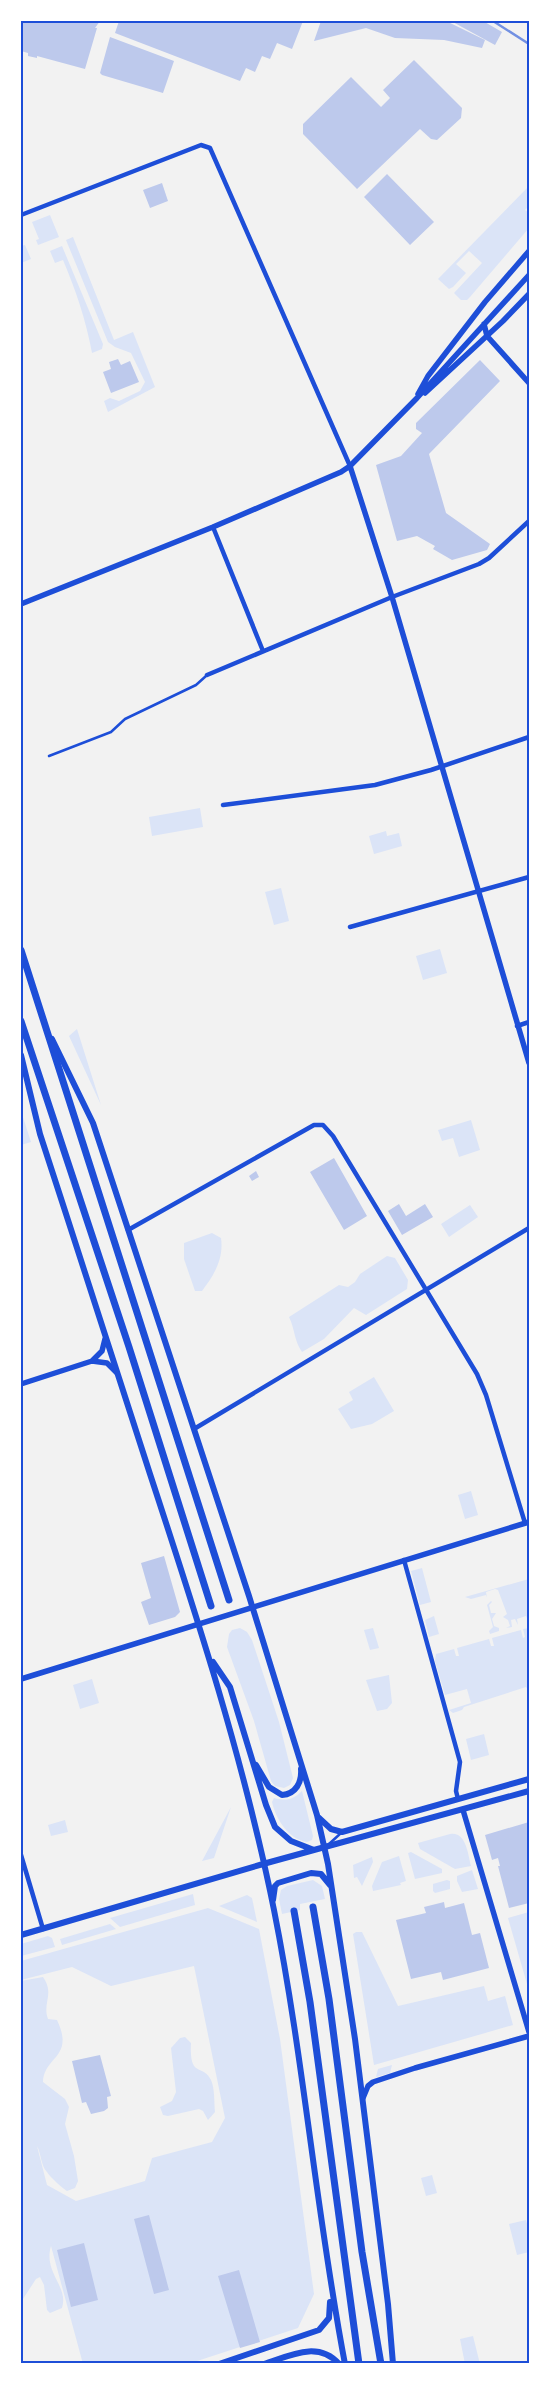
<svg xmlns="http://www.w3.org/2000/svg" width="550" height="2385" font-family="Helvetica,sans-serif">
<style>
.green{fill:#dbe4f7}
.building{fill:#bdc9ec}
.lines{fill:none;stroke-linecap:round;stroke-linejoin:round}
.service{stroke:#1d4ed8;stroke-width:2.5}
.minor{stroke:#1d4ed8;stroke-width:4.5}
.tertiary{stroke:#1d4ed8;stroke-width:5.5}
.secondary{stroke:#1d4ed8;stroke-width:6}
.primary{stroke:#1d4ed8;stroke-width:7}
.rail{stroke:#7290e2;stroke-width:2.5}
.neatline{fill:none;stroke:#1d4ed8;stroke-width:2}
</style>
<rect width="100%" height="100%" fill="#f2f2f2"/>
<path class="green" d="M529 186V206L525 210 529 213V228L470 297 467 300H461L454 293 482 263 469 251 456 264 466 273 453 287 449 289 438 279Z
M50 215 59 237 38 245 36 240 39 239 32 222Z
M73 237 114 340 133 332 155 387 108 412 104 401 110 398 119 401 140 391 145 382 131 353 115 347 108 342 66 240Z
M25 245 31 259 21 263V246Z
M62 246 103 344 102 349 92 353C86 320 76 291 63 260L55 263 50 251Z
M200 808 203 827 152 836 149 817Z
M386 831 387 836 399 833 402 846 374 854 369 836Z
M281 888 289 921 274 925 265 892Z
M440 949 447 973 423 980 416 956Z
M77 1029 101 1105 69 1036Z
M21 1111 31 1142 21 1145Z
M471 1120 480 1150 459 1157 453 1138 442 1141 438 1130Z
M470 1205 478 1217 449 1237 441 1224Z
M212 1233 221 1238C224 1259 214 1275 202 1291H195L184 1259V1243Z
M387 1256 395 1258 408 1280 407 1289 366 1315 354 1308 324 1339 302 1352C294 1341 295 1329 289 1317L339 1285 348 1287 355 1282 360 1274Z
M374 1377 394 1411 372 1424 351 1429 338 1409 353 1400 349 1392Z
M471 1491 478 1515 465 1519 458 1495Z
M422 1568 431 1602 420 1605 411 1571Z
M529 1579V1622L526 1616 517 1619 518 1625 515 1619 511 1620 512 1627 506 1628 510 1626 508 1620 503 1617 507 1614 498 1590 495 1589 486 1592 487 1598 486 1595 471 1599 465 1597Z
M491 1601 492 1602 489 1605 491 1613H496L492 1619 494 1626 499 1628V1631L490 1634 489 1631 493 1627 487 1605Z
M434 1616 439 1634 429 1637 425 1620Z
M240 1628 247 1632 252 1640 279 1722 293 1778 290 1785 284 1788 275 1786 271 1781 254 1721 227 1647 229 1634 232 1630Z
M373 1628 379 1648 370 1650 364 1630Z
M529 1628V1691L526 1687 464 1707 462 1710 453 1713 449 1710 471 1703 467 1689 445 1695 435 1661 436 1654 454 1649 456 1656H459L457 1648 489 1639 491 1646H494L492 1638 521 1630 523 1638 525 1637 523 1629Z
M389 1675 392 1703 387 1709 377 1711 366 1680Z
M92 1679 99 1703 80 1709 73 1685Z
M484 1734 489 1755 471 1760 466 1739Z
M302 1791 313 1836 312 1840 307 1842C288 1839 276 1819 272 1802L274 1798C286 1801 293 1800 302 1791Z
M231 1807 214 1858 202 1861Z
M65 1820 68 1832 51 1836 48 1825Z
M450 1834C466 1831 468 1854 471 1866L455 1869 420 1849 418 1843Z
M411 1852 442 1869V1873L415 1879 408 1853Z
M399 1856 406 1881 400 1883 401 1885 373 1891 372 1886 382 1862Z
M372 1857 373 1862 362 1886 357 1877 354 1878 353 1865Z
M472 1870 478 1889 462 1892 457 1881V1876Z
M313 1880 322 1886 325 1899 300 1904V1910L282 1914 279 1899 281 1890 287 1886Z
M447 1880 450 1881V1889L435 1893 433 1891V1884Z
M193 1894 195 1905 120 1927 110 1918Z
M247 1895 252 1898 257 1922 219 1906Z
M208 1908 259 1929 280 2039 314 2294 298 2328 188 2364H83L51 2246C43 2273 69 2286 62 2308L50 2313 47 2310 44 2285 40 2277 36 2279 21 2302V1981L43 1977C55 1994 42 2003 48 2019L57 2020C75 2058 44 2056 43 2082L65 2099 69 2107 65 2124 74 2156 78 2181 75 2188 67 2191C61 2187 51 2178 47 2172 41 2166 41 2153 37 2146L47 2185 76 2201 145 2181 152 2158 212 2142 225 2118 194 1966 111 1986 72 1967 21 1980V1961Z
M529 1912V1991L508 1918Z
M110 1924 116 1929 62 1945 60 1939Z
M356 1932H362L398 2006 484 1986 488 2001 505 1996 513 2025 374 2065 353 1934Z
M48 1936 52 1938 55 1947 21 1956V1944Z
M185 2037 191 2043C189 2079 203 2063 211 2080 215 2089 214 2103 215 2112L208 2120 203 2111 199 2109 168 2116 163 2115 160 2107 172 2101 176 2092 171 2048 180 2038Z
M392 2065 390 2073 376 2077 378 2069Z
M432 2175 437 2193 426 2196 421 2178Z
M526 2220 529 2230V2252L517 2255 509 2224Z
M473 2336 480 2364H465L460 2339Z"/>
<path class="building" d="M21 21H100L95 28H97L85 69 37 56V58L28 56V53L21 51Z
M119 21H303L292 49 277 43 270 59 262 56 255 72 246 68 240 81 115 33Z
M321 21H446L485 40 482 48 444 40 395 38 366 28 314 41Z
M451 21H483L502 32 495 45Z
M110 37 174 61 163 93 102 75 100 73Z
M414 60 462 108 461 118 437 140 431 139 420 129 357 189 303 134V124L351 77 381 107 390 98 383 90Z
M387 174 434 222 410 245 364 197Z
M162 183 168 201 150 208 143 190Z
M118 359 121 365 130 361 139 382 111 393 103 372 111 369 109 362Z
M480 360 500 381 429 454 446 513 490 544 487 550 452 560 433 549 435 546 417 536 397 541 376 465 401 456 422 433 416 429V423Z
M334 1158 367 1216 344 1230 310 1172Z
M256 1171 259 1177 252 1181 249 1176Z
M399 1204 406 1216 425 1204 433 1217 402 1235 388 1211Z
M164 1556 180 1612 175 1617 149 1625 141 1602 151 1598 141 1563Z
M529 1822V1903L509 1908 498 1866H500L498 1858 492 1860 485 1835Z
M444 1902 445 1908 464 1903 472 1935 480 1933 489 1968 443 1980 441 1972 411 1979 396 1920 426 1913 424 1907Z
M100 2055 111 2096 107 2097 108 2108 104 2111 91 2114 86 2102 82 2103 72 2061Z
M149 2215 169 2290 154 2294 134 2219Z
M84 2243 98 2300 71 2307 57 2250Z
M239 2270 260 2342 240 2348 218 2276Z"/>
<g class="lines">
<path class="service" d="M49 756 111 732 125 719 196 685 206 676
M329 1844 341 1833"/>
<path class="minor" d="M21 215 201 145 210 148 350 466
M213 527 263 651
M207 675 392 597 479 564 489 558 529 521
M223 805 375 785 431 770 529 737
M350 927 529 877
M517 1026 529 1022
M128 1230 314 1125H323L333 1136 477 1374 486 1395 525 1523
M194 1429 529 1228
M404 1560 460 1762 456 1791 458 1799
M21 1855 43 1929"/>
<path class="tertiary" d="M484 324 487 336 529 383
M425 393 503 321 529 294
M418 394 428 376 485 302 529 251
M350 466 392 597 529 1063
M21 604 213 527 341 472 350 466 417 398 529 275
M92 1361 102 1351 105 1339
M21 1384 92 1361 107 1363 116 1372
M21 1679 529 1522
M463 1810 529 2032
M363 2098 368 2086 373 2082 415 2068 529 2036"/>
<path class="secondary" d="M52 1039 93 1123 249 1596 317 1815 328 1864 355 2039 388 2304 393 2364
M21 1055 40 1134C77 1247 113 1360 150 1474 197 1617 244 1761 274 1910 304 2060 316 2213 345 2364
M213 1662 230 1687 266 1805 275 1827 291 1841 314 1850
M256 1765 269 1787 282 1795C296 1794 302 1782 301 1769
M318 1817 331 1829 342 1832 529 1779
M273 1900 275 1886 278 1883 311 1873 321 1874 330 1885
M21 1935 263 1864 529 1791
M219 2364 319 2330 329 2318 330 2302
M264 2364C289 2356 318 2340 339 2364"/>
<path class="primary" d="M21 950 229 1600
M21 1021 129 1347 211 1606
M313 1907 329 1999 362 2252 381 2364
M294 1911 310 2002 359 2364"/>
<path class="rail" d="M493 21 529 44"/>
</g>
<rect width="550" height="2385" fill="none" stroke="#ffffff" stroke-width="45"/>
<rect x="22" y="22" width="506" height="2340" class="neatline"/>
</svg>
